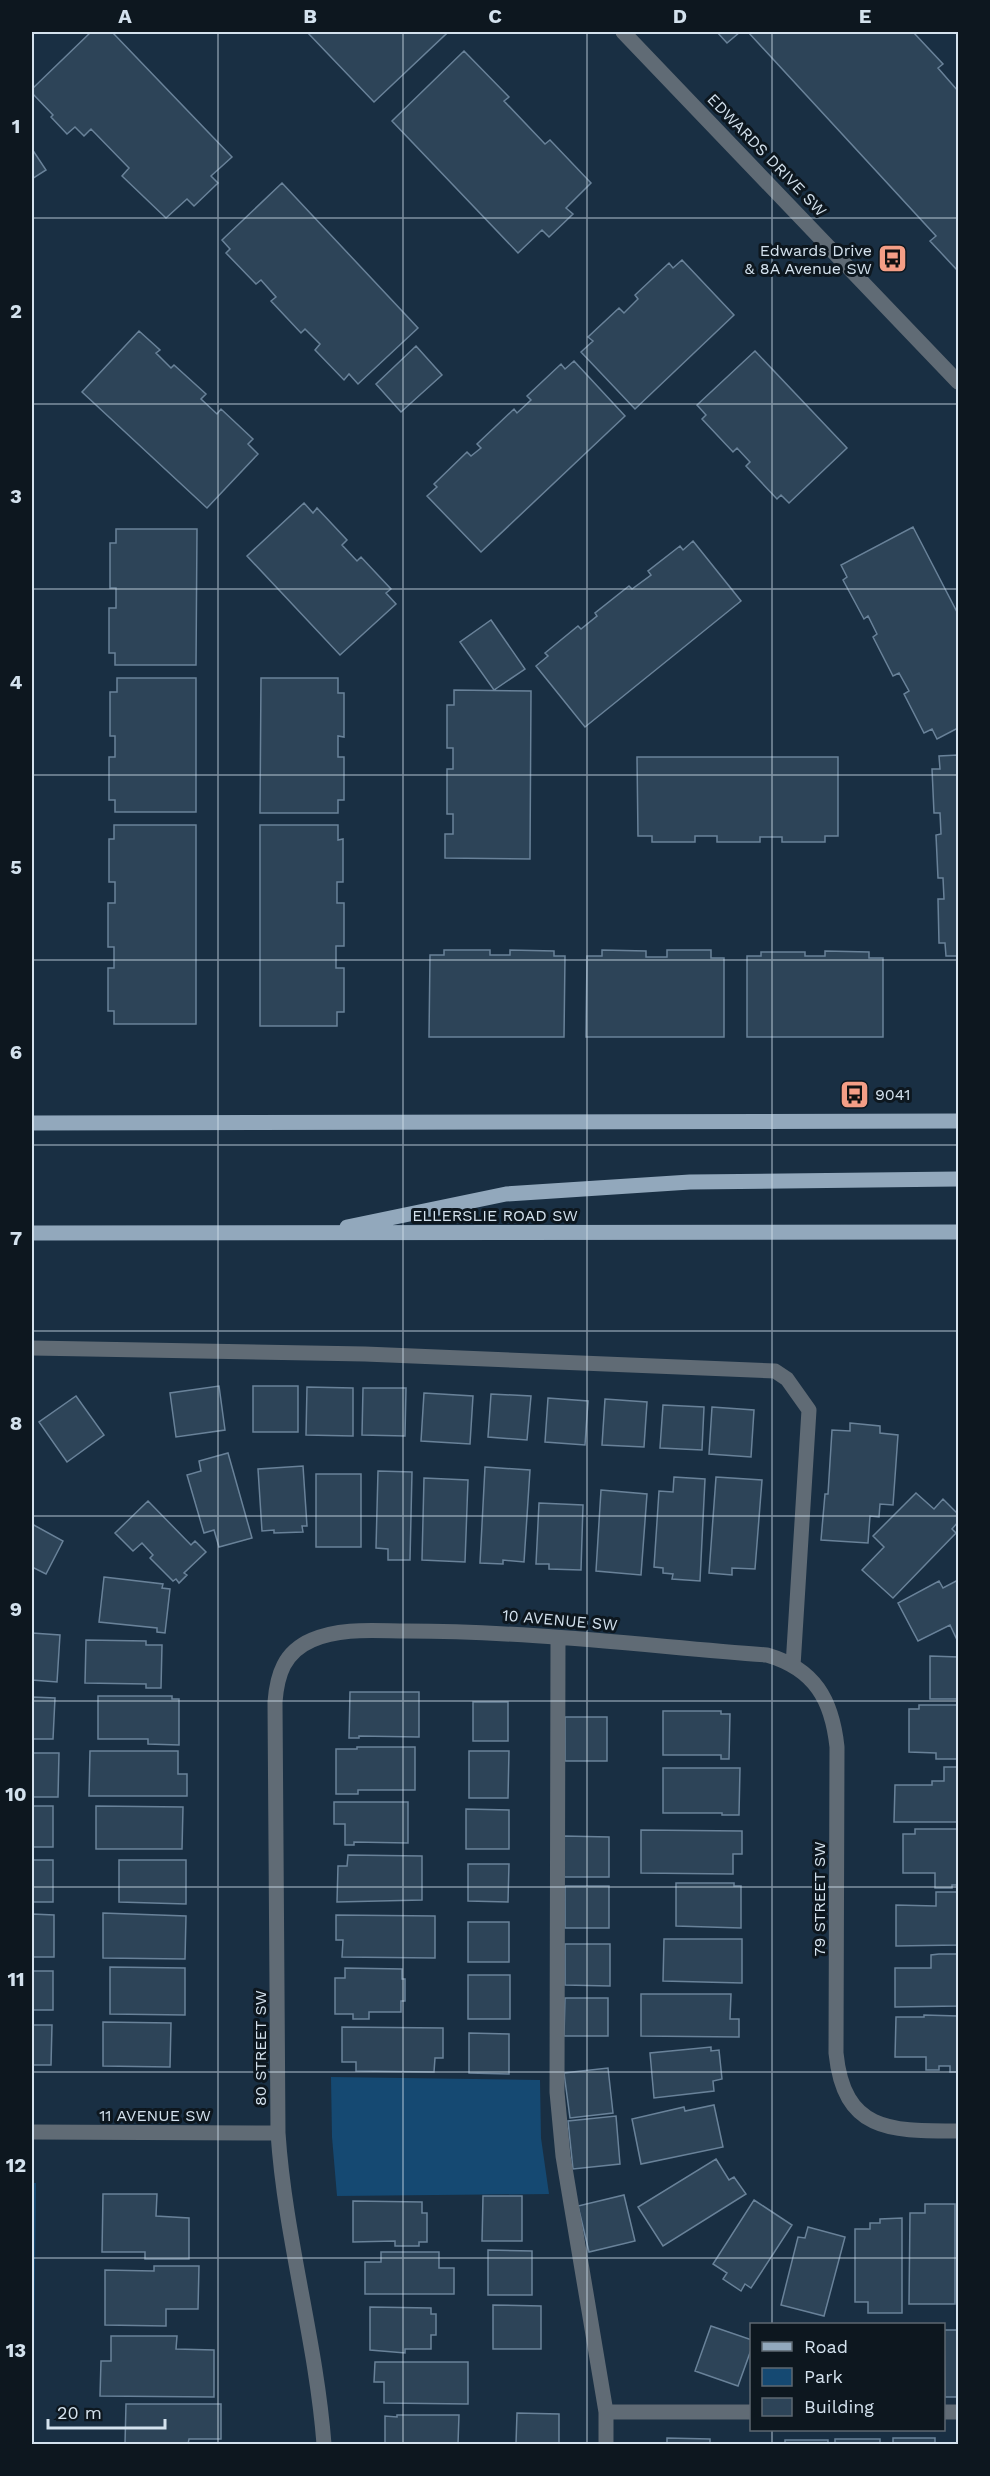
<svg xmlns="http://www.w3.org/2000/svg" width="990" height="2476" font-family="'Work Sans',sans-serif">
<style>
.green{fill:#154972}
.building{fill:#2d4458;stroke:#698299;stroke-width:1.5}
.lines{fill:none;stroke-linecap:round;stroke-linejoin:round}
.minor{stroke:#606b75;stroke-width:15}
.major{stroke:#92a8bc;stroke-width:15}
.grid{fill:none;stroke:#d4e2ee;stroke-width:1.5;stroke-opacity:0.55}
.labels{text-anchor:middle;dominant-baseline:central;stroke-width:6;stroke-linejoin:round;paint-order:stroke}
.street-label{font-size:16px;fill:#d4e2ee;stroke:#0d171f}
.poi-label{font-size:16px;fill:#d4e2ee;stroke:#0d171f;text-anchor:end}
.neatline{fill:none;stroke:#d4e2ee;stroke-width:2}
.grid-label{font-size:20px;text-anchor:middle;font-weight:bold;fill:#d4e2ee}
</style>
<rect width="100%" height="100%" fill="#192f43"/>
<path class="green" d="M331 2077 540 2080 541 2138 549 2194 337 2196 332 2137Z
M32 2183H36L33 2444H32Z"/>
<path class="building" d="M91 32H112L232 157 211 176 218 183 194 206 187 199 166 218 122 176 129 168 91 129 84 136 75 127 67 134 51 117 53 115 32 93V89Z
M307 32H443L446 34 374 102Z
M717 32H740L727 43Z
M748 32H913L943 64 938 68 958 91V271L930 241 936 236Z
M464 51 509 97 504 101 545 144 550 140 591 183 566 208 573 214 549 237 542 230 518 253 392 121Z
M32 149 46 170 32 179Z
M282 183 418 328 358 384 349 374 344 380 315 350 320 344 305 329 301 333 271 301 276 297 261 280 256 284 226 253 230 249 222 240Z
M682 260 734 315 635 409 581 352 593 341 588 337 619 308 624 313 638 299 635 295 669 263 673 268Z
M139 331 160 350 156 353 171 368 174 365 206 394 201 399 217 414 221 409 253 439 248 444 258 454 207 508 82 392Z
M416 346 442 375 401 412 376 384Z
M755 351 847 448 789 503 781 495 777 499 746 466 750 462 737 448 733 452 702 419 706 415 697 405Z
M574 361 625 416 481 552 427 496 437 487 434 484 467 452 471 456 481 448 477 444 514 409 517 413 531 400 527 396 561 364 565 369Z
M304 503 313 513 317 508 347 540 342 545 357 561 361 557 391 589 386 593 396 604 340 655 247 556Z
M913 527 958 614V728L937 739 932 729 924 733 904 694 909 691 899 673 893 676 873 637 877 634 868 616 864 619 843 580 847 577 841 565Z
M116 529H197L196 665H115V653H109V608H116V588H110V543H116Z
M693 541 741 601 585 727 536 666 548 656 545 653 578 626 581 629 597 616 595 613 629 586 632 589 651 575 648 571 680 546 683 550Z
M491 620 525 669 494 690 460 642Z
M117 678H196V812H115V800H109V757H115V736H110V692H117Z
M261 678H338V693H344V737L338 736V757H344V800H338V813H260Z
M454 690 531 691 530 859 445 858V834H453V814H447V769H453V748H447V705H454Z
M958 755V956H946L945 943H939L938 899H944L943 878H938L936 835 941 834 940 813H934L932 769H940L939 756Z
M637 757H838V836H825V842H782V837H760V842H717V836H695V842H652V836H638Z
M114 825H196V1024H114V1011H108V968H114V947H108V903H115V882H109V839H114Z
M260 825H338V840L343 839V882H337V903H344V946H336V968H344V1012H337V1026H260Z
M444 950H490V955H510V950L554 951V956H565L564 1037H429L430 955H444Z
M602 950 646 951V957H667V950H711V958H724V1037H586L587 956H602Z
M825 951 869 952V958H883V1037H747V956H761V952H805V956H825Z
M219 1386 225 1430 176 1437 170 1393Z
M253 1386H298V1432H253Z
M307 1387 353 1388V1436L306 1435Z
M363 1388H406L405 1436 362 1435Z
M424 1393 473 1396 470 1444 421 1441Z
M491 1394 531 1396 527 1440 488 1437Z
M76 1396 104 1435 67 1462 39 1422Z
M548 1398 588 1401 585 1445 545 1442Z
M605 1399 647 1402 644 1447 602 1445Z
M663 1405 704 1407 702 1450 660 1448Z
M712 1407 754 1410 751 1457 709 1454Z
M850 1423 880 1426V1433L898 1435 893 1505 880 1504 879 1517 870 1516 868 1543 821 1540 825 1494H828L832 1430 850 1431Z
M228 1453 252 1538 219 1547 214 1530 204 1533 187 1475 201 1471 199 1461Z
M303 1466 307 1526H302L303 1532 274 1533V1530L262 1531 258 1469Z
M485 1467 530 1470 524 1562 503 1560V1564L480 1563Z
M378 1471 412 1472 410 1560H388V1549L376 1548Z
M316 1474H361V1547H316Z
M674 1477 705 1479 700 1581 672 1579 673 1574 663 1573V1568L654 1567 659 1491 673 1492Z
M716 1477 762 1480 755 1569 732 1568V1575L709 1573Z
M424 1478 468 1480 465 1562 422 1560Z
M601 1490 647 1494 641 1575 596 1571Z
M916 1493 934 1509 943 1499 958 1514V1522L952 1529 956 1533 893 1598 862 1570 884 1547 873 1536Z
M148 1501 191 1545 195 1541 206 1552 184 1573 187 1575 179 1583 176 1579 173 1581 150 1558 153 1555 142 1543 133 1551 115 1533Z
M539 1503 583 1505 581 1570 549 1569V1564H536Z
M32 1524 63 1541 46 1574 32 1567Z
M104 1577 163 1584 162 1588 170 1589 165 1633 157 1632V1628L99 1622Z
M958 1580V1642L950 1625 918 1641 898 1603 939 1581 943 1588Z
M32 1633 60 1635 57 1682 32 1680Z
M86 1640 146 1641V1645H162L161 1688H146V1684L85 1683Z
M930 1656 958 1657V1699H930Z
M350 1692H419V1737L359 1736V1738H349Z
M98 1696H172V1699H179V1745L148 1744V1739H98Z
M32 1697 55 1698 53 1739H32Z
M473 1702H508V1741H473Z
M919 1705H958V1759H936V1753L909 1752V1709H919Z
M663 1711H721V1714H730L729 1759H721V1755H663Z
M565 1717H607V1761H565Z
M357 1747H415V1790H358V1794H336V1749H357Z
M90 1751H178V1774H187V1796H89Z
M469 1751H509L508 1798H469Z
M32 1753H59L58 1797H32Z
M944 1767H958V1822H894L895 1785H932V1781H944Z
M663 1768H740L739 1815H722V1813H663Z
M334 1802H408V1843L354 1842V1845H345V1824H334Z
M32 1806H53V1847H32Z
M96 1806 183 1807 182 1849H96Z
M466 1809 509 1810V1849H466Z
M915 1829H958V1885H952V1888H935V1873H903V1834H915Z
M641 1830 742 1831V1854H733V1874L641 1873Z
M564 1836 609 1837V1877H564Z
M348 1855 422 1856V1900L337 1902 338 1866H347Z
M32 1860H53V1902H32Z
M119 1860H186V1904L119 1902Z
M468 1864H509L508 1902 468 1901Z
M676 1883H734V1886H741V1928L676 1926Z
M565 1886H609V1928H565Z
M936 1892H958V1945L896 1946V1905L936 1906Z
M103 1913 186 1916 185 1959 103 1958Z
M32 1914 54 1915V1957H32Z
M336 1915 435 1916V1958L342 1957 343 1940H336Z
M468 1922H509V1962H468Z
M664 1939H742V1983L663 1981Z
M565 1944H610V1986L565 1985Z
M939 1954H958V2006L895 2007V1968H931V1955Z
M110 1967 185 1968V2015L110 2014Z
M345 1968 402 1969V1979H405V2001H401V2012H369V2019H353V2014H335V1978H345Z
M32 1971H53V2010H32Z
M468 1975H510V2019H468Z
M641 1994H731L730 2019H739V2037L641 2036Z
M565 1998H608V2036H564Z
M924 2015 958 2016V2072H950V2066H939V2070H926V2057H895L896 2017H924Z
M103 2022 171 2023 170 2067 103 2066Z
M32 2025H52L51 2065H32Z
M342 2027 443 2028V2058H435L434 2072 356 2071V2062H342Z
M469 2033 509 2034V2074L469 2073Z
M711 2047V2051L719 2050 722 2079 713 2081 714 2091 654 2098 650 2053Z
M608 2068 613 2113 570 2118 564 2073Z
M714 2105 723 2147 641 2164 632 2119 684 2107 685 2111Z
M616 2116 620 2164 573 2169 568 2121Z
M716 2159 729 2180 734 2177 746 2194 663 2246 638 2207Z
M103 2194H157L156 2216 189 2218V2259H145V2252H102Z
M624 2195 635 2241 589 2252 578 2206Z
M483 2196H522V2241H482Z
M754 2200 792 2225 751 2288 745 2284 741 2291 723 2279 727 2273 713 2264Z
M353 2201 422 2202V2213H427V2242H419V2246H395V2241L353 2242Z
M925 2204H955V2304H909L910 2213H925Z
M902 2218V2313H868V2302H855V2229H870V2223H880V2219Z
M808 2227 845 2237 824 2316 781 2305 798 2237 805 2238Z
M488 2250 532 2251V2295H488Z
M381 2252H439V2268H454V2294H365V2262H381Z
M154 2266H199L198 2309H166V2326L105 2325V2270L154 2271Z
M493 2305 541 2306V2349H493Z
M370 2307 431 2308V2314H436V2335H431V2349H405V2353L370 2350Z
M711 2326 752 2340V2347L738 2386 695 2371Z
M944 2330H958V2397H945Z
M111 2336H177L176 2349 214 2350V2397L100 2396 101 2361H111Z
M375 2362H468V2404L384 2403V2382H374Z
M126 2404H221V2439H189L188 2444H125Z
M517 2413 559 2414V2444H516Z
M397 2415H459L458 2444H385V2416L397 2417Z
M667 2438 710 2439V2444H667Z
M893 2438H935V2444H893Z
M835 2439H880V2444H835Z
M785 2440H828V2444H785Z"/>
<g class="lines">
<path class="minor" d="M623 32 958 382
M32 1348 365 1354 775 1371 787 1379 809 1410 793 1666
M558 1639 557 2092 563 2156 606 2412V2444
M32 2132 278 2133
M606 2412H752
M944 2412H958
M324 2444C316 2340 285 2238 278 2133L275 1702C277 1675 284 1652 312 1640 341 1627 377 1631 407 1631 527 1631 648 1646 767 1655 815 1669 832 1700 837 1747L836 2053C844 2133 892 2131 958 2131"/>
<path class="major" d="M32 1123 958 1121
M347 1227 506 1194 690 1182 958 1179
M32 1233 958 1232"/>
</g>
<path class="grid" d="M218 32V2444M403 32V2444M587 32V2444M772 32V2324M32 218H958M32 404H958M32 589H958M32 775H958M32 960H958M32 1145H958M32 1331H958M32 1516H958M32 1701H958M32 1887H958M32 2072H958M32 2258H958M772 2430V2444"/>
<defs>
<symbol id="bus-square" viewBox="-11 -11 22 22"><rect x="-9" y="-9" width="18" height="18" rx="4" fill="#f49e86" stroke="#0d171f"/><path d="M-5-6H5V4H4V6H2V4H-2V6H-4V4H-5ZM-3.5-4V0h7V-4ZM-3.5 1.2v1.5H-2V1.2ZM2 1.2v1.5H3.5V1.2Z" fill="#111"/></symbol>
</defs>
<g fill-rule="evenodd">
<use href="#bus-square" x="876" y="242" width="33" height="33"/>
<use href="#bus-square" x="838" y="1078" width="33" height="33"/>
</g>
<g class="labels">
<g class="street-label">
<text transform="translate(767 155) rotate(46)">EDWARDS DRIVE SW</text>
<text x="495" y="1215">ELLERSLIE ROAD SW</text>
<text transform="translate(560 1620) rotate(5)">10 AVENUE SW</text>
<text transform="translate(819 1899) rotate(-90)">79 STREET SW</text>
<text transform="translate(260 2048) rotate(-90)">80 STREET SW</text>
<text x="155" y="2115">11 AVENUE SW</text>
</g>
<g class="poi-label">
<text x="872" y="250">Edwards Drive<tspan x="872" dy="18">&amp; 8A Avenue SW</tspan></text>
<text x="875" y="1094" text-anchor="start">9041</text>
</g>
</g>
<rect width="990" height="2476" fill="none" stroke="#0d171f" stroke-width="66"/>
<rect x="750" y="2323" width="195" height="108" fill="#0d171f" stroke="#5d6872" stroke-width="1.5"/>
<rect x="762" y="2342" width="30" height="9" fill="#92a8bc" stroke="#5d6872" stroke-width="1.5"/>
<text x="804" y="2353" font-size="18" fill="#d4e2ee">Road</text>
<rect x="762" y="2368" width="30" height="18" fill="#154972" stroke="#5d6872" stroke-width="1.5"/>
<text x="804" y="2383" font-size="18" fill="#d4e2ee">Park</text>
<rect x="762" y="2398" width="30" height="18" fill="#2d4458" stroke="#5d6872" stroke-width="1.5"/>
<text x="804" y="2413" font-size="18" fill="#d4e2ee">Building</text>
<path d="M48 2419v9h117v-9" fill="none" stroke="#d4e2ee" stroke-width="3"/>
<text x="57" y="2419" font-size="18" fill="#d4e2ee" stroke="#0d171f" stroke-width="4.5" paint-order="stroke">20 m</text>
<rect x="33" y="33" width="924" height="2410" class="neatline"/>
<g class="grid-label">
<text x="125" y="23">A</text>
<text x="310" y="23">B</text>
<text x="495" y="23">C</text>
<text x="680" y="23">D</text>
<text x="865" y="23">E</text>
<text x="16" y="133">1</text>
<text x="16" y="318">2</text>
<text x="16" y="503">3</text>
<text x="16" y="689">4</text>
<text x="16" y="874">5</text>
<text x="16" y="1059">6</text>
<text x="16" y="1245">7</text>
<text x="16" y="1430">8</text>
<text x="16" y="1616">9</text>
<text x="16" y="1801">10</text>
<text x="16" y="1986">11</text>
<text x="16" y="2172">12</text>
<text x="16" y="2357">13</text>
</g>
</svg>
